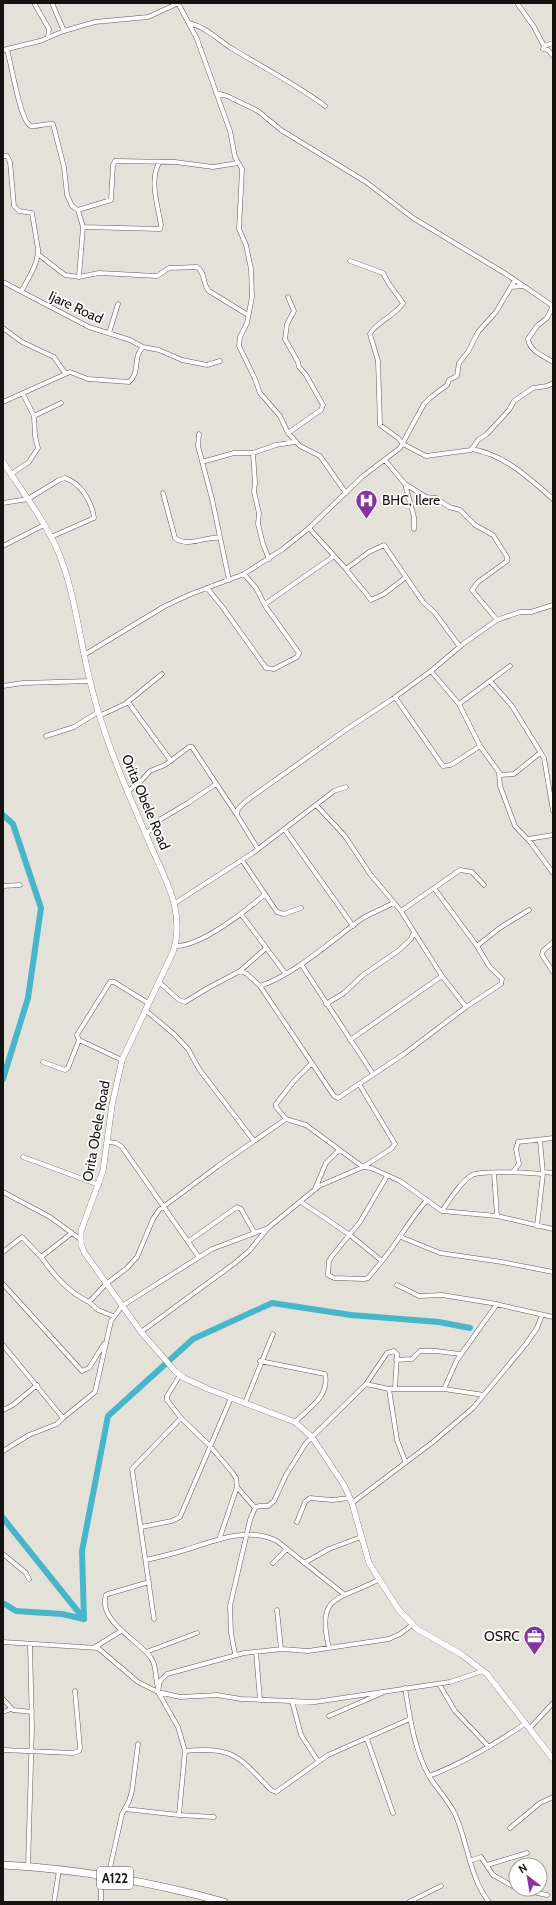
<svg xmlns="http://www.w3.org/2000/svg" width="556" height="1905" font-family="Cabin,sans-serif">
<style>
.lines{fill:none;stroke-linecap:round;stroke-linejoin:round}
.river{stroke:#48b6ca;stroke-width:6}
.minor-casing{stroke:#5f5c54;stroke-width:5}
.secondary-casing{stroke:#5f5c54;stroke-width:6}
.trunk-casing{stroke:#5f5c54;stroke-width:8}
.minor{stroke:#fff;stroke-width:4}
.secondary{stroke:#fff;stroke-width:5.5}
.trunk{stroke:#fff;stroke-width:7}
.labels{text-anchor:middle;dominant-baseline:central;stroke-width:3.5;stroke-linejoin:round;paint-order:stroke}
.shield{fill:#fff;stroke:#5b5a58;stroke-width:1}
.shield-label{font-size:13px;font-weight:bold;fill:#151310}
.street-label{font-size:14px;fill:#151310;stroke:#fff}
.poi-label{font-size:14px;fill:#151310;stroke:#fff;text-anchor:start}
</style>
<rect width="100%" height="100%" fill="#e4e1d8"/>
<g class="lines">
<path class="river" d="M3 815 13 824 41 908 28 998 3 1079
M3 1518 84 1619
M3 1603 16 1611 62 1614 84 1619 82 1551 108 1416 193 1339 272 1303 351 1315 439 1322 470 1328"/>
<defs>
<path id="minor" d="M34 3 49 29 48 37
M52 3 64 31
M178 3 197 39 230 131 235 157 242 169 239 229 246 245 251 269 252 297 247 323 240 337 239 346 255 379 260 393 280 416 288 433 300 446 320 456 346 493
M517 3 534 27 544 46 553 43
M189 23C206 27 217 39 231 48 262 67 296 84 325 106
M544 46 543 49 548 50 553 56
M3 50 40 41 64 31 95 22 148 17 179 3
M7 50C11 61 20 123 31 126 38 127 46 123 53 124L64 167 67 195 72 206 78 210 111 200 113 165 115 161 175 162 213 167 238 163
M216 93 227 96 258 111 281 130 366 182 413 218 506 274 553 306
M3 156H7L10 162 14 206 19 211 32 213 38 249C39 262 28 279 22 290
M83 227 160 229 161 225C158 206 149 181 159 163
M39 255 65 275 79 277 83 227 78 210
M350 261 383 273 389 284 403 303C400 312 374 324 370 334L378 361 380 425 398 438 403 444 426 456 471 450 478 440 487 434 509 410 514 401 533 388 547 386 553 383
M79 277 99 273 157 276 169 268 197 267C206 273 202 284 209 291L248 315
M3 282 89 327 130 340 143 347 159 350 182 360 207 365 220 361
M511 287 524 286
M553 306 547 318 537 326 528 339C530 352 544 356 553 362
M3 328 22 342 54 357 65 373
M109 333 118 304
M3 402 70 372 88 379 129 382C141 372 132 358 143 347
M34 416 61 403
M288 433 321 410 323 405 306 375 299 367 298 362 285 339 287 324 294 311 288 297
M199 434 198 446 212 499 229 580
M472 449C505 455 529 478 553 499
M253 453 255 483 254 492 259 513 258 524 263 544 269 559
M385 460 405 484 414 517V529
M202 462 234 453H253L276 445 295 442
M11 474 29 462 38 448 35 436 34 416 23 394
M405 484 426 497 436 498 449 507 460 510 475 525 493 535 507 557V561L478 582 472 590 497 620
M163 493 175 538C189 548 205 536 220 538
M3 503 28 499 59 480 65 478C81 483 92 502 94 518L51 537
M309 528 346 569 369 552 384 545 423 602 435 613 460 647
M3 546 44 525
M346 569C354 580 363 589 371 600L384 594 406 577
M207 588 221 605 266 668 274 669 297 657 299 653 266 607 256 588 244 574
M265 604 334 556
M84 655 165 606 191 594 244 574 283 549 309 528 363 476 400 448 424 404 430 398 447 385 449 380 457 376 459 363 468 352 478 332 496 312 515 280
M431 671 459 704 480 746 501 775 514 774 540 753
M490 681 512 706 544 758 553 811
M3 686 23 683 90 681
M395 697 443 766 451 765 480 746
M128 702 171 761
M459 704 510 666
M99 716 125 704 162 674
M46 736 74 727 98 712
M499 773 500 786 515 826 531 843 553 873
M127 792 141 781 150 771 165 765 189 747H192L237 815
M317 806 345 836 370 874 401 911 414 932 411 939 398 951 363 975 344 993 326 1004
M285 830 353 926
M146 834 161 819 188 803 216 784
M528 839 553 835
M258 849 237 815 238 809 246 801 347 729 391 700 431 671 463 644 497 620 520 612H531L553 605
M242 860 277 912 284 914 301 908
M3 886 20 885
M434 888 477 946
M175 903 253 853 334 791 346 787
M401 911 460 870 472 872 484 885
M241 914 285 973
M414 932 442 976 466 1007
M553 942 543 951 542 955 553 972
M175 946C200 947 246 911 264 895
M301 964 373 1074
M240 971 265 949
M159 982 179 1000 185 1002 208 988 240 971 247 974 260 986 334 1096 338 1098 404 1054 466 1007 501 984 502 979 489 966 477 946 501 927 529 910
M260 986C295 974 330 942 360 920 370 913 383 909 393 903
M145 1010 174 1034 188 1049 199 1069 254 1141
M350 1040 442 976
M122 1060 79 1040 77 1035 110 982H114L148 1003
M43 1062 65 1070 68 1068 79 1040
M286 1119 276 1107V1104L294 1081 312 1063
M109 1142 116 1143 122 1147 198 1256
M23 1157 99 1185
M513 1172 519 1164 516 1149 518 1142 553 1138
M543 1172 553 1173
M494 1173 497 1216
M315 1189 326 1163 339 1150
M3 1192 50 1217 80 1239
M301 1202 350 1235 382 1261C398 1242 410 1219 427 1200
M442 1211C450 1199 460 1183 472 1175 481 1170 530 1173 543 1174
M537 1226 543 1174 540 1140
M401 1237 440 1253 502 1262 553 1272
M189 1241 237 1207 241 1209 254 1232
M3 1252 22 1237 41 1257 72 1233
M41 1257C54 1275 68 1292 89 1302L106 1284 127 1268 137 1257 153 1219 159 1210 218 1166 286 1119 306 1125 363 1167 391 1149 395 1144 359 1084
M382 1261 368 1278 364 1279 334 1278 328 1275 329 1261 332 1256 360 1222 387 1176
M3 1284 82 1371 89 1368 104 1344
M397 1285 419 1296 442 1295 491 1303 553 1317
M89 1302 98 1310 113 1316
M141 1332 235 1263 249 1251 268 1228
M3 1345 63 1418 57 1424 29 1435 3 1451
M396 1360 412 1359 420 1351H436L460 1354
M260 1361 325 1374C330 1396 309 1408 295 1422
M180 1375 167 1396V1400L181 1418 210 1446 232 1472 236 1478 237 1487 255 1508
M366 1384 387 1353 394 1351 397 1354 395 1389
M389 1389 397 1440 405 1461
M444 1389 457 1360 497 1304
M245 1403 273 1334
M3 1410 13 1405 37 1385
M63 1418 95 1392 111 1321 122 1306 212 1249 268 1228 319 1186 363 1167 371 1168 400 1181 442 1211 497 1216 553 1229
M352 1503 433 1442 473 1408 526 1344 537 1328 542 1315
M297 1522 305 1502 310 1498 332 1500 350 1498
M141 1527 172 1521 180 1517 231 1398
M220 1537 237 1487
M3 1554 26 1573 29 1579
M146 1560C159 1557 172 1554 185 1550 214 1541 247 1526 277 1541L345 1595
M273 1563 287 1549
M304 1563 329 1549 361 1537
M149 1582 108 1594 106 1595C97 1621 140 1641 151 1658 157 1665 155 1679 158 1688
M277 1610 281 1649
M154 1619 132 1469 181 1418
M3 1642 98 1648 138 1682 158 1692 180 1697 217 1695 241 1699 315 1702 450 1682 483 1671
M95 1647 121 1631
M329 1648C316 1594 338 1601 378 1580
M146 1652 197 1633
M256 1652 260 1700
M235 1654 231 1633 230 1606 250 1520 255 1508 259 1506H268L274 1501 286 1475 306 1443 366 1384 389 1389H444L484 1395
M439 1684 455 1711 489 1747
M405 1688C410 1718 414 1749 429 1776 437 1789 448 1800 455 1814 468 1842 469 1877 489 1902
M3 1699 13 1710 32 1712
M292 1701 301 1735 318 1761
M3 1712 11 1709
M329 1716 382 1693
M530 1728 553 1703
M367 1739 393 1813
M3 1750 73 1753 79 1751 80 1748 75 1691
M185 1751C234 1746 239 1757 271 1790L276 1792 328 1755 410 1719
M429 1776C464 1763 495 1744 526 1723
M125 1809 179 1815 185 1751 178 1727 158 1692 160 1681 167 1674 244 1653 282 1649 308 1651 389 1639 400 1634 412 1625
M179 1815 214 1817
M510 1828 540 1803 553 1797
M470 1861 481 1857 493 1875 516 1888
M487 1865 527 1853
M28 1867 32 1728 30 1645
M101 1876V1902
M108 1877 122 1814 129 1801 132 1791 138 1744
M517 1889 547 1895
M54 1902 59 1870
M409 1902 441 1886"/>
<path id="secondary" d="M3 462C21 490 43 518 57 549 75 591 79 637 90 681 104 741 129 795 153 851 168 884 185 915 173 952L122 1060 112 1105 103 1171 81 1231V1244L84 1252 141 1332 175 1371 184 1378 208 1389 295 1422 312 1437 344 1485 352 1503 369 1563 398 1609 417 1629 461 1654 487 1674 553 1759"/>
<path id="trunk" d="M3 1865C78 1869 152 1882 224 1902"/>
</defs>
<use href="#minor" class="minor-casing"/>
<use href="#secondary" class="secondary-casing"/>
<use href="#trunk" class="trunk-casing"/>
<use href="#minor" class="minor"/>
<use href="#secondary" class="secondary"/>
<use href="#trunk" class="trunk"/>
</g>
<defs>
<symbol id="hospital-pin" viewBox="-11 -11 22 30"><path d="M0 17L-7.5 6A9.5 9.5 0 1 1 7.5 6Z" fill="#8633a2" stroke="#fff"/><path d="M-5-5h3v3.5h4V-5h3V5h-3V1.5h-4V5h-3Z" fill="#fff"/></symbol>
<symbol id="office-pin" viewBox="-11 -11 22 30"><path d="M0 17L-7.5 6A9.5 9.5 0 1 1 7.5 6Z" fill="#8633a2" stroke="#fff"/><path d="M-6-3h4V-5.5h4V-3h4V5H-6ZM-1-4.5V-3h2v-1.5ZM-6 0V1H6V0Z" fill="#fff"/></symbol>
</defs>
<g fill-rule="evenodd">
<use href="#hospital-pin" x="354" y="488" width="25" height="34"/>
<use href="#office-pin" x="522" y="1624" width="25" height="34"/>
</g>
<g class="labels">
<rect class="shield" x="97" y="1867" width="36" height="22" rx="3"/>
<g class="shield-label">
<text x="115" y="1878">A122</text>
</g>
<g class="street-label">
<text transform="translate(76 307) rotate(25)">Ijare Road</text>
<text transform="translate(146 802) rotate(67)">Orita Obele Road</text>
<text transform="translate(96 1131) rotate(-80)">Orita Obele Road</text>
</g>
<g class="poi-label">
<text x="382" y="500">BHC, Ilere</text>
<text x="520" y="1636" text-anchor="end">OSRC</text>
</g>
</g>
<rect width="556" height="1905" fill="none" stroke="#151310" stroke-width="8"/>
<g transform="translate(528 1877) rotate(329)"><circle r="19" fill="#ffffff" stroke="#a1a19f"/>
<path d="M0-3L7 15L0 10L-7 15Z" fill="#8633a2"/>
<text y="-6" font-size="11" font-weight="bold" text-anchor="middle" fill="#151310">N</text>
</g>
</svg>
